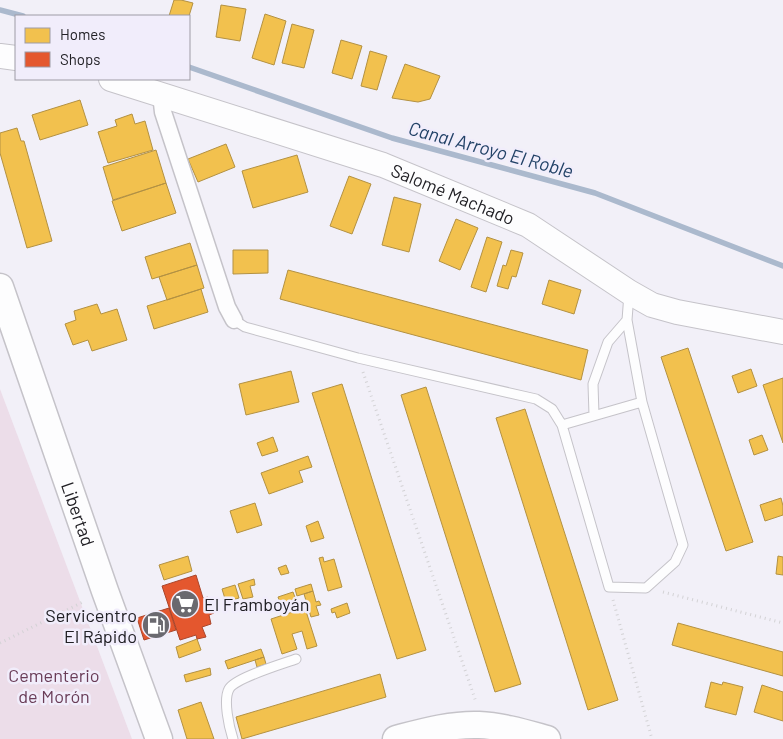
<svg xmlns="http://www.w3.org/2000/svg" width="783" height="739" font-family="Barlow,sans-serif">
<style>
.green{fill:#ecdde9}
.homes{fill:#f2c14e;stroke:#b39142}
.shops{fill:#e4572e;stroke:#aa462b}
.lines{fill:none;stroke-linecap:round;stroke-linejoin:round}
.stream{stroke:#abb9cd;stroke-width:5.5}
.lane-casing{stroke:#c5c3c9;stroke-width:11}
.street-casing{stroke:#c5c3c9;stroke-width:19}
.secondary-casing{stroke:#c5c3c9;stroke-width:26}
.primary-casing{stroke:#c5c3c9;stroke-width:29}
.path{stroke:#d3d2d5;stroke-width:3;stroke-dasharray:1 4;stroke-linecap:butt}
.lane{stroke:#fdfdfe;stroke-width:9}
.street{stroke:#fdfdfe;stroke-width:16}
.secondary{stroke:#fdfdfe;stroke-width:24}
.primary{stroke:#fdfdfe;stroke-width:26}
.labels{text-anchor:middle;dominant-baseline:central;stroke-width:5;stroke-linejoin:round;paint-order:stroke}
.street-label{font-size:18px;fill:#212025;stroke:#f1edfb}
.poi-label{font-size:18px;fill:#212025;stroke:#f1edfb;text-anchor:start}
.park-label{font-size:18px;fill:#693c57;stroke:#f1edfb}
.water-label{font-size:19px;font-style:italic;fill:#224267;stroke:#f1edfb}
</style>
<rect width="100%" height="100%" fill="#f2f0f8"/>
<path class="green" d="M0 389 132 739H0Z"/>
<path class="homes" d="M174 0H181L193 3 189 16H169Z
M221 5 246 9 240 41 216 37Z
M265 14 286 21 274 65 252 58Z
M292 24 314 30 304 68 282 63Z
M341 40 362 46 352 79 332 73Z
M370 51 387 56 377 90 361 86Z
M405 64 440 76 430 99 418 102 392 98Z
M80 100 88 125 40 140 32 115Z
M132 114 135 124 145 121 153 150 108 163 98 132 117 126 115 120Z
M17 128 21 141H24L52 241 27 248 0 153V133Z
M226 144 235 167 198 182 188 159Z
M156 150 166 183 113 200 103 167Z
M297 155 308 192 253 208 242 171Z
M349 176 371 184 352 234 330 226Z
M166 183 176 213 122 231 112 201Z
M394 197 421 204 409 252 382 245Z
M456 219 478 228 460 270 439 261Z
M487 237 502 242 486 292 471 287Z
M190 243 197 265 152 279 145 257Z
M233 250H268V273L233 274Z
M511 250 523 253 516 277 512 276 508 289 497 286 503 265 506 266Z
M197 265 204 288 167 300 159 277Z
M288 270 588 350 581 380 280 299Z
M549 280 581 290 574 314 542 304Z
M201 289 208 312 154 329 147 306Z
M97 304 101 314 117 309 127 340 92 351 88 340 73 345 65 324 76 320 74 311Z
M688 348 753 542 726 551 661 357Z
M751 369 757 386 738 393 732 376Z
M291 371 299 402 246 415 239 384Z
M783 378V443L763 385Z
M342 384 426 650 397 659 312 393Z
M426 387 521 684 495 692 401 395Z
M525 409 618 700 588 710 496 418Z
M762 435 768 450 754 455 749 440Z
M273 437 278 451 262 456 257 443Z
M308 456 312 467 299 471 303 482 269 494 261 473Z
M781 498 783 506V515L765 521 760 505Z
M255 503 262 525 237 533 230 511Z
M318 521 324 538 311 542 306 526Z
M188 556 192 571 164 580 159 565Z
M778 556 783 557V575L776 574Z
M323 557 324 562 334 559 342 587 328 591 319 558Z
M286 565 289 573 281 575 278 568Z
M254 579 255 585 250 586 253 597 243 599 238 584Z
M311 584 313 591 297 596 295 589Z
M235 585 239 598 226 602 222 589Z
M313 591 316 602 319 601 321 605 316 606 319 615 311 617 304 594Z
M293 592 296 600 281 605 278 597Z
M347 603 350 613 337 618 335 612 332 613 331 609Z
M305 608 317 646 307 649 302 631 292 634 297 649 282 654 271 619Z
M678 623 783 652V676L672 645Z
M197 639 201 650 179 658 176 647Z
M261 649 264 657 228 669 225 661Z
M264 657 266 664 257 667 255 660Z
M210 668 211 675 186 682 184 675Z
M380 674 386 697 242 739 236 717Z
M711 682 722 685 723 682 743 687 736 715 705 707Z
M762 685 783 692V721L754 712Z
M201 702 214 739H187L178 710Z"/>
<path class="shops" d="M196 575 203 598 208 597 214 613 209 615 211 624 202 627 206 637 197 639 196 635 180 640 162 586Z
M169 608 176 630 144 640 137 618Z"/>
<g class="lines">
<path class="stream" d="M0 10 23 16
M189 67 392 138 595 193 783 266"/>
<defs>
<path id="lane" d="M234 320 245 327 358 358 536 399 552 409 562 425 609 587 646 588 675 562 683 545 642 402 627 320 629 294
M594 415 593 384 608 342 627 320
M562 425 642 402
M233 739C229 727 223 700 229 689 235 678 282 664 296 659"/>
<path id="street" d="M164 95 162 103 163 112 227 307 234 320"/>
<g id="secondary">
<path d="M0 56 16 58"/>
<path id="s1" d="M111 79 383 165 528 225 629 292 652 305 677 312 783 332"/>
</g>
<g id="primary">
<path id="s2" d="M0 287 105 591 159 739"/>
<path d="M396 739C423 732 451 724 479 725 502 726 525 733 547 739"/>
</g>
</defs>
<use href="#lane" class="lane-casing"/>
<use href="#street" class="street-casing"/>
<use href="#secondary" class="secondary-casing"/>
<use href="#primary" class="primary-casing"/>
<path class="path" d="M363 372 476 702
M663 592 783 623
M613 600 652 739
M0 643 85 601"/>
<use href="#lane" class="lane"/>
<use href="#street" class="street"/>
<use href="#secondary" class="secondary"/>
<use href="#primary" class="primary"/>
</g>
<defs>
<symbol id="supermarket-disc" viewBox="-11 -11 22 22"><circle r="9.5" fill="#6a696f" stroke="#f1edfb"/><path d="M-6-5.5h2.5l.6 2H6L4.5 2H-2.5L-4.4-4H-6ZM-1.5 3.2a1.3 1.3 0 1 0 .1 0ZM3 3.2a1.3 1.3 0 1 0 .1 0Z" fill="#fff"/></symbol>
<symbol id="fuel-disc" viewBox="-11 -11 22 22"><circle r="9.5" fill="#6a696f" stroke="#f1edfb"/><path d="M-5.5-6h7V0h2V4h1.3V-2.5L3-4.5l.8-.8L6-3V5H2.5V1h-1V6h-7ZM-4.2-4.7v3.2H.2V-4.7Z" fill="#fff"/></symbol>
</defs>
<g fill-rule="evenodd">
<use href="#supermarket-disc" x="169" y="588" width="32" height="32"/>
<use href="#fuel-disc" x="140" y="609" width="32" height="32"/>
</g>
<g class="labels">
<g class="street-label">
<text stroke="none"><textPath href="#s1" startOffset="361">Salomé Machado</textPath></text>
<text stroke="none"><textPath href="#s2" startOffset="240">Libertad</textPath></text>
</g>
<g class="poi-label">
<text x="204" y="604">El Framboyán</text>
<text x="137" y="615" text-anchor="end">Servicentro<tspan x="137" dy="21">El Rápido</tspan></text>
</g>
<g class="park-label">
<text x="54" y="675">Cementerio<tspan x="54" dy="21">de Morón</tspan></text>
</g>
<g class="water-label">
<text transform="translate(491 149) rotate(15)">Canal Arroyo El Roble</text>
</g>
</g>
<rect x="15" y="15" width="175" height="65" fill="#f1edfb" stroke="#9e9ba5"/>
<rect x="25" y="28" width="25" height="15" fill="#f2c14e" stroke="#9e9ba5"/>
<text x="60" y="40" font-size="15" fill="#212025">Homes</text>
<rect x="25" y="52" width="25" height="15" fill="#e4572e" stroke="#9e9ba5"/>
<text x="60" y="65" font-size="15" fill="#212025">Shops</text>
</svg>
